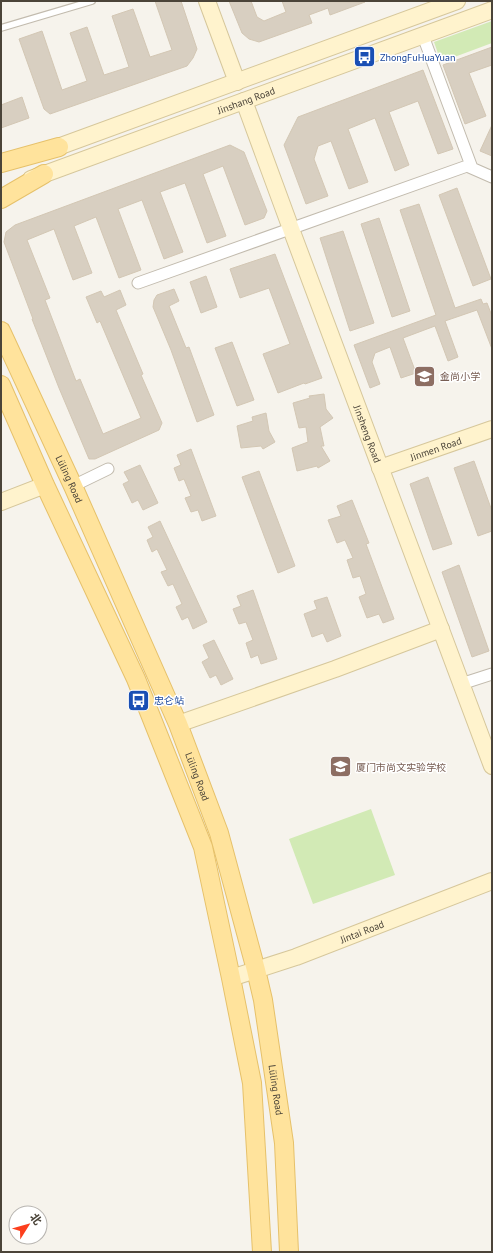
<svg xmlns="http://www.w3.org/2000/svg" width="493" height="1253" font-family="'PT Sans','Noto Sans SC',sans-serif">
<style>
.green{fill:#d2eab5}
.building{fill:#d8cfc1;stroke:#d3c7b4}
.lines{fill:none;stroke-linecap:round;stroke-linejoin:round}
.lane-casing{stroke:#c2bbae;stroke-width:8}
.street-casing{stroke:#c2bbae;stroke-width:13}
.secondary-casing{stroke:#d6c79b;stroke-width:18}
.primary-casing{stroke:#e6c16a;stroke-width:20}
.lane{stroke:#fff;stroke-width:5.5}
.street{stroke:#fff;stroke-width:11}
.secondary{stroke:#fff3cd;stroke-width:16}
.primary{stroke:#ffe39c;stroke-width:18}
.labels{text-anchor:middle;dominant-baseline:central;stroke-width:3;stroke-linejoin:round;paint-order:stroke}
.transit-label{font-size:10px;fill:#164399;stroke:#fff;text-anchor:start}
.street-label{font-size:10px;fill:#4b4439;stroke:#fff}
.education-label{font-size:10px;fill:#785e54;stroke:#fff;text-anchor:start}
</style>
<rect width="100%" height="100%" fill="#f6f3ec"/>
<path class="green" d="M492 21V43L441 62 434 42Z
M371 809 395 875 313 904 289 839Z"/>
<path class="building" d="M155 1H181L197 49 193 58 187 66 50 114 44 109 19 39 42 31 62 90 87 81 70 33 87 27 104 75 129 67 112 16 133 9 150 57 172 50Z
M229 1H251L257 17 264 21 286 12 282 1 365 2 330 15 328 8 309 15 312 23 259 42 249 39 242 33Z
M492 47V65L469 73 486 116 465 124 443 65Z
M423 70 453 149 438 154 418 101 389 112 409 165 395 171 375 118 348 129 368 182 349 189 331 141 318 146 314 159 328 196 306 204 284 145 298 117Z
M22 97 29 118 1 128V105Z
M492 125V156L480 151Z
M230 145 244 152 267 211 264 218 245 225 223 166 203 174 226 236 207 243 185 183 160 192 183 252 164 259 142 200 118 209 141 270 119 278 96 217 74 226 92 273 73 280 54 229 27 240 50 298 45 300 76 381 80 379 103 434 141 418 100 321 97 323 86 297 101 291 104 297 120 290 126 305 116 310 143 374 141 375 162 423 159 430 95 459H89L59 388 32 319H33L4 242 6 232 15 225Z
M457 188 491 279 473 286 439 195Z
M419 204 455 308 481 299 483 304 487 303 492 316V349L477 310 445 321 458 357 448 361 435 326 403 338 416 373 401 378 390 347 375 353 372 362 380 384 370 388 354 345 436 315 400 210Z
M379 218 410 311 392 317 361 224Z
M343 231 374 323 350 331 320 238Z
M275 254 322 378 305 384 304 383 278 393 263 354 290 344 269 288 240 298 230 269Z
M206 276 217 307 201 313 190 282Z
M174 289 179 301 169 306 186 348 189 347 214 415 197 422 171 350 153 307 154 300 157 295Z
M232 342 254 400 237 406 215 348Z
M324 394 326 409 333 418 320 427 324 446H321L330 461 318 468 317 466 297 471 292 448 308 442 306 427 299 428 293 403 310 398 309 396Z
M266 413 269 431 275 442 263 449 261 446 241 448 237 426 253 421 252 417Z
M191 449 216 516 202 521 198 510 191 512 185 498 191 496 184 479 179 481 174 468 181 465 177 455Z
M474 461 492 511V531L478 536 454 468Z
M140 465 158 503 143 510 138 500 132 503 123 484 129 481 124 472Z
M259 471 295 566 278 573 242 477Z
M428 477 452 544 433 550 410 484Z
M352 500 369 543 366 544 394 619 383 623 379 614 367 618 359 597 366 594 360 576 353 578 347 560 353 558 345 540 337 543 328 520 341 516 337 506Z
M160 521 207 622 193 629 188 617 182 620 176 607 182 604 173 584 168 586 161 572 167 570 157 549 152 552 147 540 153 537 148 527Z
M459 565 489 651 472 657 442 572Z
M253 590 277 659 261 664 258 655 251 658 246 643 253 640 246 622 239 624 233 609 241 606 237 596Z
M327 597 341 636 327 642 323 633 312 637 304 614 317 609 314 601Z
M214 640 233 679 221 685 216 675 210 678 202 662 209 658 203 645Z"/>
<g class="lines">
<defs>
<path id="lane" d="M1 28 92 1"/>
<path id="street" d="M423 36 472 168
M138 283 467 166 492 177
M73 486 108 469
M461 684 492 674"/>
<g id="secondary">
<path d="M207 1 237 82"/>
<path id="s1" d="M244 101 294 237 492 766"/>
<path d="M47 151 457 1"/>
<path id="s2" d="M31 179 492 10"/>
<path id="s3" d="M380 468 492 429"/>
<path d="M1 502 45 485"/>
<path d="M178 724 335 669 441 629"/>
<path id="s4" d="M231 978 296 957 492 881"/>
</g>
<g id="primary">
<path d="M1 163 59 147"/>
<path d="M1 199 44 174"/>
<path id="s5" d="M1 331 73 486 178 724 219 833 256 970 263 1000 284 1143 289 1252"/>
<path d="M1 385 45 485 136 679 203 847 231 978 252 1083 262 1252"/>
</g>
</defs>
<use href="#lane" class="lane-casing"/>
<use href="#street" class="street-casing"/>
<use href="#secondary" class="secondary-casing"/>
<use href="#primary" class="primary-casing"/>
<use href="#lane" class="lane"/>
<use href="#street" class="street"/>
<use href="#secondary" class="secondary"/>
<use href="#primary" class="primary"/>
</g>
<defs>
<symbol id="bus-square" viewBox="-11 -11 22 22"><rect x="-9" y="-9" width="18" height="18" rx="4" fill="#1a4fb4" stroke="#fff"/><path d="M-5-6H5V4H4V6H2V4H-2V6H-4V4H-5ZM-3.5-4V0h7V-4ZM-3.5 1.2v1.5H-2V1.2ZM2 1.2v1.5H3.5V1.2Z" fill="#fff"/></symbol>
<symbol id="school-square" viewBox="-11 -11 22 22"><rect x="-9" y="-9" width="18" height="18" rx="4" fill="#8d6e63" stroke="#fff"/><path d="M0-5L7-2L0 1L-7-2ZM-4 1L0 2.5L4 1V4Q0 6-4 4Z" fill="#fff"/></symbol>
</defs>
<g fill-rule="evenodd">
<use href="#bus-square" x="352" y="44" width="25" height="25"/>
<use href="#school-square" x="412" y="364" width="25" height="25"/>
<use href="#bus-square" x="126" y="688" width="25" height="25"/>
<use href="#school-square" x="328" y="754" width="25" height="25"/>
</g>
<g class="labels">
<g class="transit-label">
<text x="380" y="57">ZhongFuHuaYuan</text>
<text x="154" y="700">忠仑站</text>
</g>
<g class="street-label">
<text stroke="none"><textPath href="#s2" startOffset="229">Jinshang Road</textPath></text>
<text stroke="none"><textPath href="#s1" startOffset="355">Jinsheng Road</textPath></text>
<text stroke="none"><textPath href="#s3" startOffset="59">Jinmen Road</textPath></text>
<text stroke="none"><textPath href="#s5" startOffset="163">Lüling Road</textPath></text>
<text stroke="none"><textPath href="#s5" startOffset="487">Lüling Road</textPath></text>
<text stroke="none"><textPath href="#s4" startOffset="139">Jintai Road</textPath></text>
<text stroke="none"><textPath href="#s5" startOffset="811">Lüling Road</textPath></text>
</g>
<g class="education-label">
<text x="440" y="376">金尚小学</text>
<text x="356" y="767">厦门市尚文实验学校</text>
</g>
</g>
<rect width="493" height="1253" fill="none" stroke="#4b4439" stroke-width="4"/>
<g transform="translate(28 1225) rotate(53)"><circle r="19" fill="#ffffff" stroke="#b7b4b0"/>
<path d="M0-3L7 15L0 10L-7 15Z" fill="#fc3f1d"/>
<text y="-6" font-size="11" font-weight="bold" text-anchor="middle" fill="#4b4439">北</text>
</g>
</svg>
